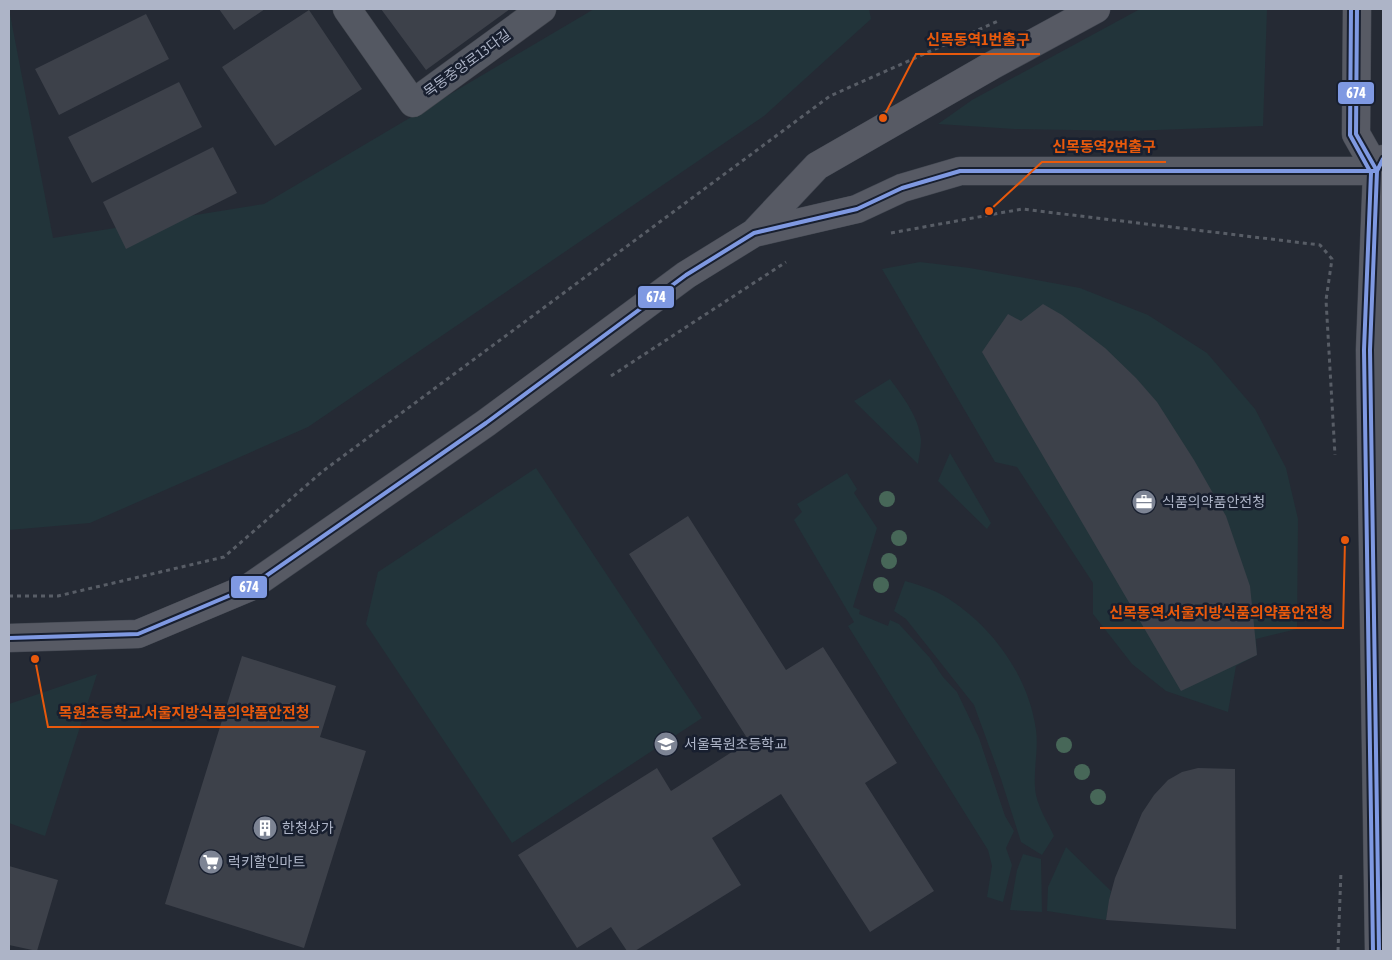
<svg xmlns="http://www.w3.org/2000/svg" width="1392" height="960" font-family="'Asap Condensed','Noto Sans KR',sans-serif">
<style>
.green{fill:#22343a}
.building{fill:#3d414a}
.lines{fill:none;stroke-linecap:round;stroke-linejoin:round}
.minor-casing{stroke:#41454d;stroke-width:29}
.major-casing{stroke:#424751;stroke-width:29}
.path{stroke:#585d66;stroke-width:3;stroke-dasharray:4 4;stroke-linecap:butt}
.minor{stroke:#545862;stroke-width:28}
.major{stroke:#575a64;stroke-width:28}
.bus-1-casing{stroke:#181f2f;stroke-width:8}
.bus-2-casing{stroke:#181f2f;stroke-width:8}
.bus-1{stroke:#7f99e2;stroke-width:4}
.bus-2{stroke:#7f99e2;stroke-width:4}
.tree{fill:#476758}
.labels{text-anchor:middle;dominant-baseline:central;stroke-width:5;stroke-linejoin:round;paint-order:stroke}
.street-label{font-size:14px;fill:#adb4c7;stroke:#181f2f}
.poi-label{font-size:14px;fill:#adb4c7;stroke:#181f2f;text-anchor:start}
.leader{fill:none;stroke:#e8590c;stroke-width:2}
.callout-dot{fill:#e8590c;stroke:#181f2f;stroke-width:2}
.callout-label{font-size:15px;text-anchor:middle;font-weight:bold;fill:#e8590c;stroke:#181f2f;stroke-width:5;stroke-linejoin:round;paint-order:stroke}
.line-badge{stroke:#181f2f;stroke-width:2}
.badge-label{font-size:14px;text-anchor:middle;font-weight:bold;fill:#fff}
</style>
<rect width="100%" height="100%" fill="#252a34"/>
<path class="green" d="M9 9 53 238 264 204 594 9H869L871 19 764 116 308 427 90 523 9 530Z
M1140 9H1267L1263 126 1130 131 1014 129 938 124 972 100Z
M920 262 970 268 1080 288 1148 315 1207 353 1255 409 1286 468 1298 519 1297 629 1256 639 1257 655 1236 666 1228 712 1166 691 1132 664 1093 614V583L1017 467 995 462 882 269Z
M890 379C903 397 919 417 921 440 921 448 919 456 918 464L854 401Z
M950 453 991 523 987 529 938 481Z
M536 468 702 718 512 843 366 624 378 572Z
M847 473 857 489 854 493 877 528 853 607 860 610 859 614 888 626 890 620 899 624 930 658 943 677 957 692 979 738 1005 816 1014 831 1006 848 1012 865 1003 902 987 897 992 866 988 850 848 626 854 622 794 520 802 512 797 504Z
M905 581C919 585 932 589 944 596 991 624 1029 676 1036 730 1039 752 1032 773 1036 795 1039 809 1048 823 1054 836L1042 855 1021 842 1001 779 974 705 906 619 894 611Z
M97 674 45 836 9 823V704Z
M1066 847 1111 891 1106 920 1047 911 1048 887Z
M1023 854 1041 859 1042 912 1010 910 1017 870Z"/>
<path class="building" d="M219 9H265L234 30Z
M381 9H510L426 70Z
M309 10 362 89 275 146 222 67Z
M146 14 169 59 59 115 35 69Z
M179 82 202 127 92 183 68 137Z
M213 147 237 193 126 249 103 202Z
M1043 304 1062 315 1105 348 1136 378 1157 402 1194 460 1226 516 1250 586 1257 655 1181 691 982 352 1008 314 1021 321Z
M688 516 786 670 823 647 897 763 865 783 934 891 870 932 781 794 712 838 741 885 635 951H627L611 927 577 948 518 855 657 768 671 791 749 741 629 554Z
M242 656 336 686 320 737 366 751 304 948 165 904Z
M1198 768 1235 769 1236 929 1106 920 1109 900 1115 878 1142 813 1154 795 1168 780 1182 772Z
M9 866 58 880 37 951 9 945Z"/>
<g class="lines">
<defs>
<path id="minor" d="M347 9 413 103 542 9"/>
<path id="major" d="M1357 9 1356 134 1377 171
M754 233 817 166 991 66 1096 9
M9 638 138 634 250 587 486 423 686 275 754 233 857 209 902 188 960 171H1377
M1379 951 1370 350 1377 171 1383 159"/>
</defs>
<use href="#minor" class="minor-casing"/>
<use href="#major" class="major-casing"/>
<path class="path" d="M891 233 1022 209 1320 245 1332 259 1326 300 1335 455
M611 376 786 262
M9 596H58L224 557 323 471 830 96 998 21
M1338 951 1341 871"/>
<use href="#minor" class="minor"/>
<use href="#major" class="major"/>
<defs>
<path id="bus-1" d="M1357 9 1356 134 1377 171
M9 638 138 634 250 587 486 423 686 275 754 233 857 209 902 188 960 171H1377
M1379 951 1370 350 1377 171 1383 159"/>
<path id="bus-2" d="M1351 9 1350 135 1371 173 1364 350 1373 951"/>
</defs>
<use href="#bus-1" class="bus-1-casing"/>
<use href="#bus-2" class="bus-2-casing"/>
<use href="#bus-1" class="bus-1"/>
<use href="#bus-2" class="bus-2"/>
</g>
<g class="tree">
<circle cx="887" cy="499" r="8"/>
<circle cx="899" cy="538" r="8"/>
<circle cx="889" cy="561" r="8"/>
<circle cx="881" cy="585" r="8"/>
<circle cx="1064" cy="745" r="8"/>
<circle cx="1082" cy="772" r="8"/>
<circle cx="1098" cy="797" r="8"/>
</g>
<defs>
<symbol id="office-disc" viewBox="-11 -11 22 22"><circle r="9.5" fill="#7d8494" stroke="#181f2f"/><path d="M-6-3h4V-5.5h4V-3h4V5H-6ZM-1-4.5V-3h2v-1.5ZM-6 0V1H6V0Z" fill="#fff"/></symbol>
<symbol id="school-disc" viewBox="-11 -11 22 22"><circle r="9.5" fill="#7d8494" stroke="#181f2f"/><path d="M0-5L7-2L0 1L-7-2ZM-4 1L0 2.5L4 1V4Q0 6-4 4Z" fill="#fff"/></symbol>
<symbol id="building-disc" viewBox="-11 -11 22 22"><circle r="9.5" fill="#7d8494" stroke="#181f2f"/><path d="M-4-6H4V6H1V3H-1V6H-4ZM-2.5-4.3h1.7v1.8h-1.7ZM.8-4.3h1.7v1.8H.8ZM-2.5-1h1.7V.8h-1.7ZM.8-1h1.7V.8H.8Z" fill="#fff"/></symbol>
<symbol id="supermarket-disc" viewBox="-11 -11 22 22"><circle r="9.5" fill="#7d8494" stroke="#181f2f"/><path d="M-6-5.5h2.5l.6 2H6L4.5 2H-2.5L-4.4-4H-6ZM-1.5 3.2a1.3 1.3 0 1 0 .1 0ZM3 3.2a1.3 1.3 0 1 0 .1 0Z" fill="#fff"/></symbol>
</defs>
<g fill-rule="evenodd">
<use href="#office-disc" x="1130" y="488" width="28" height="28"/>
<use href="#school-disc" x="652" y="730" width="28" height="28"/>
<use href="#building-disc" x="251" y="814" width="28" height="28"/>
<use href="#supermarket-disc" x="197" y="848" width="28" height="28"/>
</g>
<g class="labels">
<g class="street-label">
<text transform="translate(467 63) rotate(-36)">목동중앙로13다길</text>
</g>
<g class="poi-label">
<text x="1162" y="502">식품의약품안전청</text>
<text x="684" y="744">서울목원초등학교</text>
<text x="282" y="828">한청상가</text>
<text x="228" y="862">럭키할인마트</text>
</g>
</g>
<path class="leader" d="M883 118L916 54H1040M989 211L1042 162H1166M1345 540L1343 628H1100M35 659L48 727H319"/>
<g class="callout-dot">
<circle cx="883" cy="118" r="5"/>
<circle cx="989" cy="211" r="5"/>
<circle cx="1345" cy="540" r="5"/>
<circle cx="35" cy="659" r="5"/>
</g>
<g class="callout-label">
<text x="978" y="45">신목동역1번출구</text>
<text x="1104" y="152">신목동역2번출구</text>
<text x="1221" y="618">신목동역.서울지방식품의약품안전청</text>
<text x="184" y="718">목원초등학교.서울지방식품의약품안전청</text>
</g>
<g class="line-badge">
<rect x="1337" y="81" width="38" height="24" rx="5" fill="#7f99e2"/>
<rect x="637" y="285" width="38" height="24" rx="5" fill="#7f99e2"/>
<rect x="230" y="575" width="38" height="24" rx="5" fill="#7f99e2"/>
</g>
<g class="badge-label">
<text x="1356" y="98">674</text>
<text x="656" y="302">674</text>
<text x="249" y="592">674</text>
</g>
<rect width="1392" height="960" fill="none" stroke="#adb4c7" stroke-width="20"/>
</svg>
